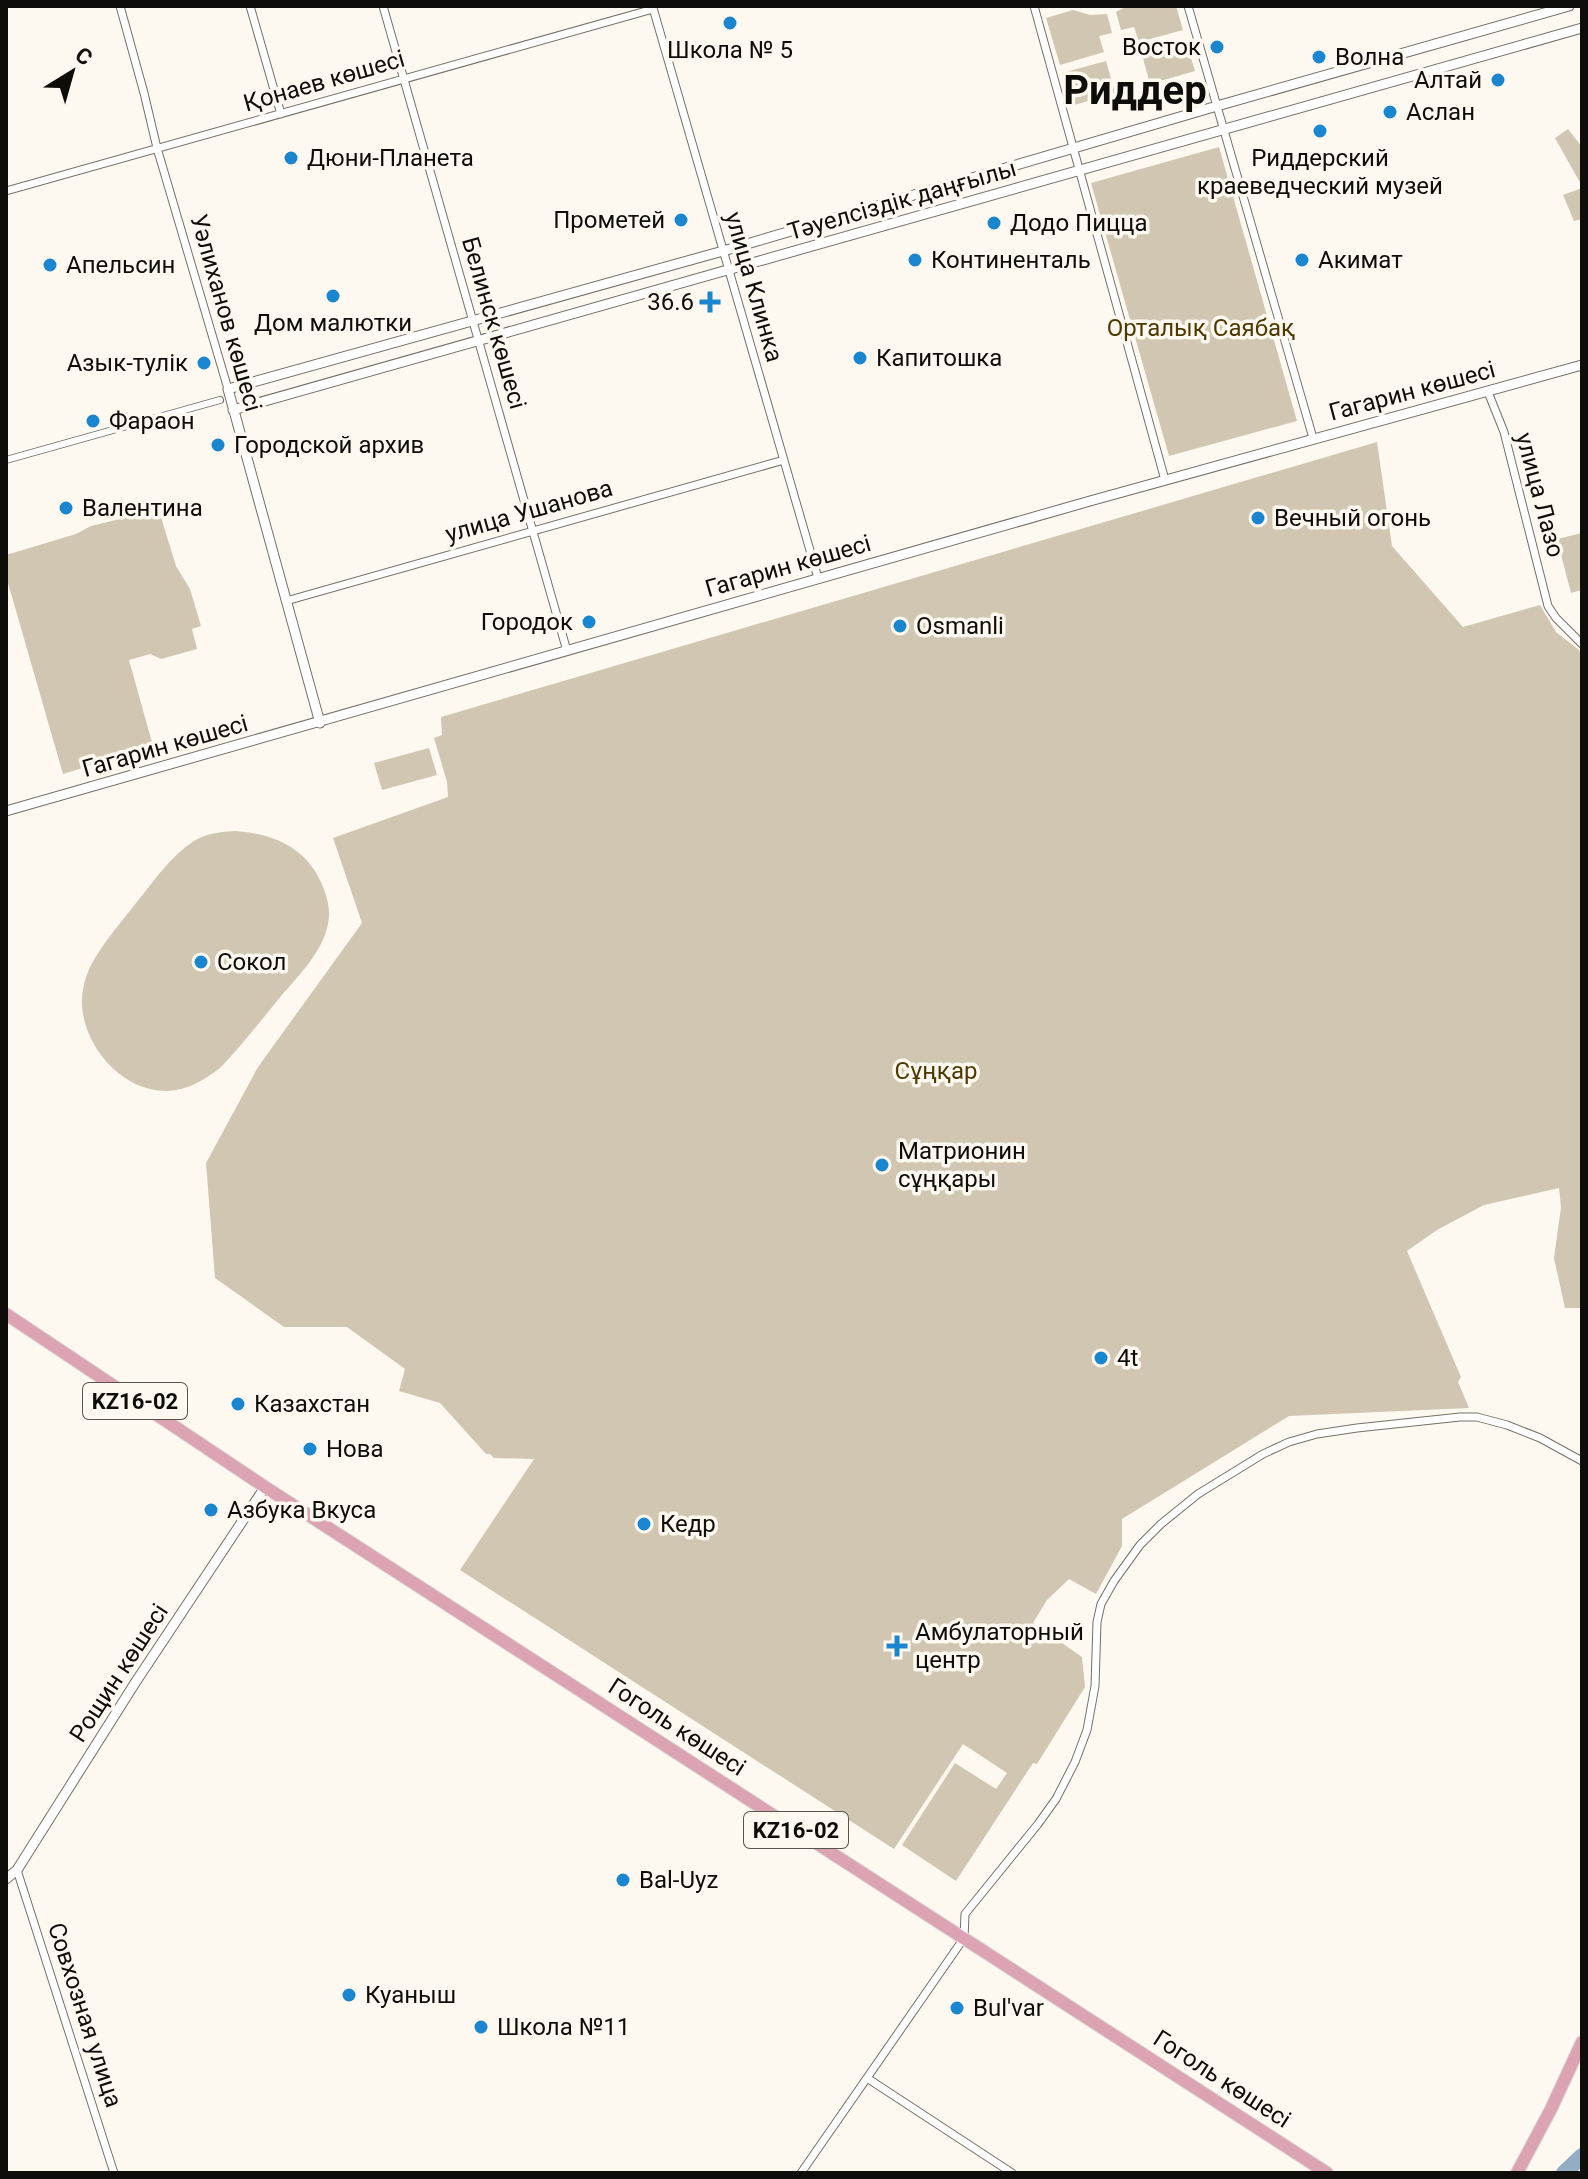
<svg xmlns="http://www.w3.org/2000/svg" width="1588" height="2179" font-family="Roboto,sans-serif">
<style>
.green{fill:#d1c6b1}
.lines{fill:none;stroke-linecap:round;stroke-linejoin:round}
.river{stroke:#93adc4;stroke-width:16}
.pedestrian-casing{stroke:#757068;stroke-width:8}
.minor-casing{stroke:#757068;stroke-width:9}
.tertiary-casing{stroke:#757068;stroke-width:11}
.primary-casing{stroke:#d9d8d8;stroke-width:14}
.pedestrian{stroke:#fff;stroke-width:6}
.minor{stroke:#fff;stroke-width:7}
.tertiary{stroke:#fff;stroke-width:9}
.primary{stroke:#dca3b2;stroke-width:12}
.poi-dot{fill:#1a86d0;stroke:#fef9f0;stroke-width:3}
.labels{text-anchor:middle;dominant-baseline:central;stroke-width:7;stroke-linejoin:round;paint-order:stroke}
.shield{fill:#fef9f0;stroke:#57544f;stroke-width:2}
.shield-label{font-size:22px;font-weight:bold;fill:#0f0d0a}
.poi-label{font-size:24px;fill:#0f0d0a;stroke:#fef9f0;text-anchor:start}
.street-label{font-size:24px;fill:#0f0d0a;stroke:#fef9f0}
.park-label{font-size:24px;fill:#4f3800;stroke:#fef9f0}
.town-label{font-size:40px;font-weight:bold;fill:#0f0d0a;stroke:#fef9f0}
</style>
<rect width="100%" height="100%" fill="#fef9f0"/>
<path class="green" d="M1127 6H1176L1183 30 1139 42 1134 27 1121 30 1116 12Z
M1073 10 1090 15 1107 14 1112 33 1099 36 1104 52 1060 65 1046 18Z
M1185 39 1195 71 1150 84 1141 51Z
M1106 61 1115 93 1071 106 1062 73Z
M1568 129 1582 147V186L1555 138Z
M1219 147 1297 421 1169 456 1091 183Z
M1582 188V219L1574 221 1563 195Z
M1377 442 1392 546 1463 627 1540 605 1556 632 1579 650 1582 655V1308H1565L1554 1258 1561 1207 1559 1188 1484 1205 1437 1230 1407 1251 1461 1377 1458 1382 1469 1408 1289 1416 1122 1519V1546L1096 1594 1069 1579 1047 1600 1033 1623 1082 1657 1085 1687 1037 1764 1033 1763 956 1881 902 1845 955 1763 996 1789 1007 1773 963 1744 894 1849 460 1570 534 1459 494 1458 490 1454H486L440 1403 399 1391 405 1369 347 1327H284L215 1278 206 1163 258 1067 362 923 333 838 448 797 447 782 434 738 442 735 441 717Z
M156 501 176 566 190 589 201 626 192 629 197 649 161 659 150 654 129 660 153 746 63 774 6 576V555L76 534 91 526 124 518 123 510Z
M1582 533V590L1571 593 1557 539Z
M429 748 437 775 382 790 374 763Z
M235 831C266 833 297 843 315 871 324 886 332 906 328 924 322 954 296 978 277 1001 259 1023 241 1046 221 1067 205 1080 188 1090 167 1091 122 1092 82 1045 82 1002 82 990 85 978 90 967 103 942 123 920 140 898 156 878 172 855 194 841 207 833 221 832 235 831Z"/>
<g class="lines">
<path class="river" d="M1564 2173 1582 2156"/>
<defs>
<path id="pedestrian" d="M6 460 220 400"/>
<path id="minor" d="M120 6 144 93 157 148 228 389
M250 6 281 114
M383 6 567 651
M1034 6 1165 480
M1188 6 1313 438
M653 8 818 578
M6 191 653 9
M1488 392 1504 432 1548 606 1556 618 1582 644
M286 601 784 460
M17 1870 114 2173
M867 2078 1012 2173
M801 2173 964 1938 965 1914 1038 1824 1056 1799 1075 1762 1087 1730 1095 1686 1097 1622 1101 1604 1114 1581 1140 1545 1161 1524 1198 1494 1263 1454 1289 1442 1317 1434 1357 1428 1460 1417H1477L1507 1425 1540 1438 1582 1461"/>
<path id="tertiary" d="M233 410 1582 28
M320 723 228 389 723 251 1217 106 1569 6
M6 811 1090 501 1582 365
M6 1879 17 1870 135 1683 265 1487"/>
<path id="primary" d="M6 1314 265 1487 1327 2173
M1517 2173 1551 2109 1582 2042"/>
</defs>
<use href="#pedestrian" class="pedestrian-casing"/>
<use href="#minor" class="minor-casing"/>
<use href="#tertiary" class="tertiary-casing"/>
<use href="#primary" class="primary-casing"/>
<use href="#pedestrian" class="pedestrian"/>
<use href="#minor" class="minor"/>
<use href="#tertiary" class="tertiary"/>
<use href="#primary" class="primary"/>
</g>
<g class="poi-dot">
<circle cx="730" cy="23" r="8"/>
<circle cx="1217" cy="47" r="8"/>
<circle cx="1319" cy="57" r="8"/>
<circle cx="1498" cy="80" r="8"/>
<circle cx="1390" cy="112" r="8"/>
<circle cx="1320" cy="131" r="8"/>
<circle cx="291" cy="158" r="8"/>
<circle cx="681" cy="220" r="8"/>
<circle cx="994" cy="223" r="8"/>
<circle cx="915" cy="260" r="8"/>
<circle cx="1302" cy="260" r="8"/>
<circle cx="50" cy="265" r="8"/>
<circle cx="333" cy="296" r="8"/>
<path d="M706 290h8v8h8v8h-8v8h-8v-8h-8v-8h8z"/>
<circle cx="860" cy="358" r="8"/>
<circle cx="204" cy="363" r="8"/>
<circle cx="93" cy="421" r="8"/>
<circle cx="218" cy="445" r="8"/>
<circle cx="66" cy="508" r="8"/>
<circle cx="1258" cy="518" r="8"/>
<circle cx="589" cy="622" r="8"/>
<circle cx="900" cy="626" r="8"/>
<circle cx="201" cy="962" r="8"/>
<circle cx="882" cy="1165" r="8"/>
<circle cx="1101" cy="1358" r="8"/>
<circle cx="238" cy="1404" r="8"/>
<circle cx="310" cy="1449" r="8"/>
<circle cx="211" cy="1510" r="8"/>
<circle cx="644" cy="1524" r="8"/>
<path d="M893 1634h8v8h8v8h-8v8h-8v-8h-8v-8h8z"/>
<circle cx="623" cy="1880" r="8"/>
<circle cx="349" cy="1995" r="8"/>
<circle cx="957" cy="2008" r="8"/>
<circle cx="481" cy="2027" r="8"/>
</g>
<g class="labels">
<g class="shield">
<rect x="83" y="1383" width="104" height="36" rx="6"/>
<rect x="744" y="1812" width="104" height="36" rx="6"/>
</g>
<g class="shield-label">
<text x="135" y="1401">KZ16-02</text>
<text x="796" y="1830">KZ16-02</text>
</g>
<g class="poi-label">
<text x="1201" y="47" text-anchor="end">Восток</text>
<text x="730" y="50" text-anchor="middle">Школа № 5</text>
<text x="1335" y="57">Волна</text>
<text x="1482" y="80" text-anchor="end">Алтай</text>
<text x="1406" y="112">Аслан</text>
<text x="307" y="158">Дюни-Планета</text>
<text x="1320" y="158" text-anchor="middle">Риддерский<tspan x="1320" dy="28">краеведческий музей</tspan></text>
<text x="665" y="220" text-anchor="end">Прометей</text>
<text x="1010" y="223">Додо Пицца</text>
<text x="931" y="260">Континенталь</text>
<text x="1318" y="260">Акимат</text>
<text x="66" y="265">Апельсин</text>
<text x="694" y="302" text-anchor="end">36.6</text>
<text x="333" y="323" text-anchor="middle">Дом малютки</text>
<text x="876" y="358">Капитошка</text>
<text x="188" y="363" text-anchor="end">Азык-тулiк</text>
<text x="109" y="421">Фараон</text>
<text x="234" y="445">Городской архив</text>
<text x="82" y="508">Валентина</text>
<text x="1274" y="518">Вечный огонь</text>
<text x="573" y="622" text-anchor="end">Городок</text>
<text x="916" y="626">Osmanli</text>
<text x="217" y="962">Сокол</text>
<text x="898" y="1151">Матрионин<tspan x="898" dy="28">сұңқары</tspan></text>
<text x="1117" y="1358">4t</text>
<text x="254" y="1404">Казахстан</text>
<text x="326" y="1449">Нова</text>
<text x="227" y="1510">Азбука Вкуса</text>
<text x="660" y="1524">Кедр</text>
<text x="915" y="1632">Амбулаторный<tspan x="915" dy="28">центр</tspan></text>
<text x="639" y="1880">Bal-Uyz</text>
<text x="365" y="1995">Куаныш</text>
<text x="973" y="2008">Bul'var</text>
<text x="497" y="2027">Школа №11</text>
</g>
<g class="street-label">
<text transform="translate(324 81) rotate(-16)">Қонаев көшесі</text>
<text transform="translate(902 200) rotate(-16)">Тәуелсіздік даңғылы</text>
<text transform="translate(754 287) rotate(74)">улица Клинка</text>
<text transform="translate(226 313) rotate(74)">Уәлиханов көшесі</text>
<text transform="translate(494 323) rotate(74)">Белинск көшесі</text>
<text transform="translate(1412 391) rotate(-15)">Гагарин көшесі</text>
<text transform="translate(1540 495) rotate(75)">улица Лазо</text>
<text transform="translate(529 511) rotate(-16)">улица Ушанова</text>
<text transform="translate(788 566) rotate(-16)">Гагарин көшесі</text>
<text transform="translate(165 746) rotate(-16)">Гагарин көшесі</text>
<text transform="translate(119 1673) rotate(-57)">Рощин көшесі</text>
<text transform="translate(677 1727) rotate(33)">Гоголь көшесі</text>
<text transform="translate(85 2015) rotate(72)">Совхозная улица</text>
<text transform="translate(1222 2079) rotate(33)">Гоголь көшесі</text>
</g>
<g class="park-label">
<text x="1201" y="328">Орталық Саябақ</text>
<text x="936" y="1071">Сұңқар</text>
</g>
<g class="town-label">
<text x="1135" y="90">Риддер</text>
</g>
</g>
<rect width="1588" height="2179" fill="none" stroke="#0f0d0a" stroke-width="16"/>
<g transform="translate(72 72) rotate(37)" stroke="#fef9f0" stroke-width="6" paint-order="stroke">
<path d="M0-6L14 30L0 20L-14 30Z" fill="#0f0d0a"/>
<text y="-12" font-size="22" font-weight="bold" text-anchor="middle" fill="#0f0d0a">С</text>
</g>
</svg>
